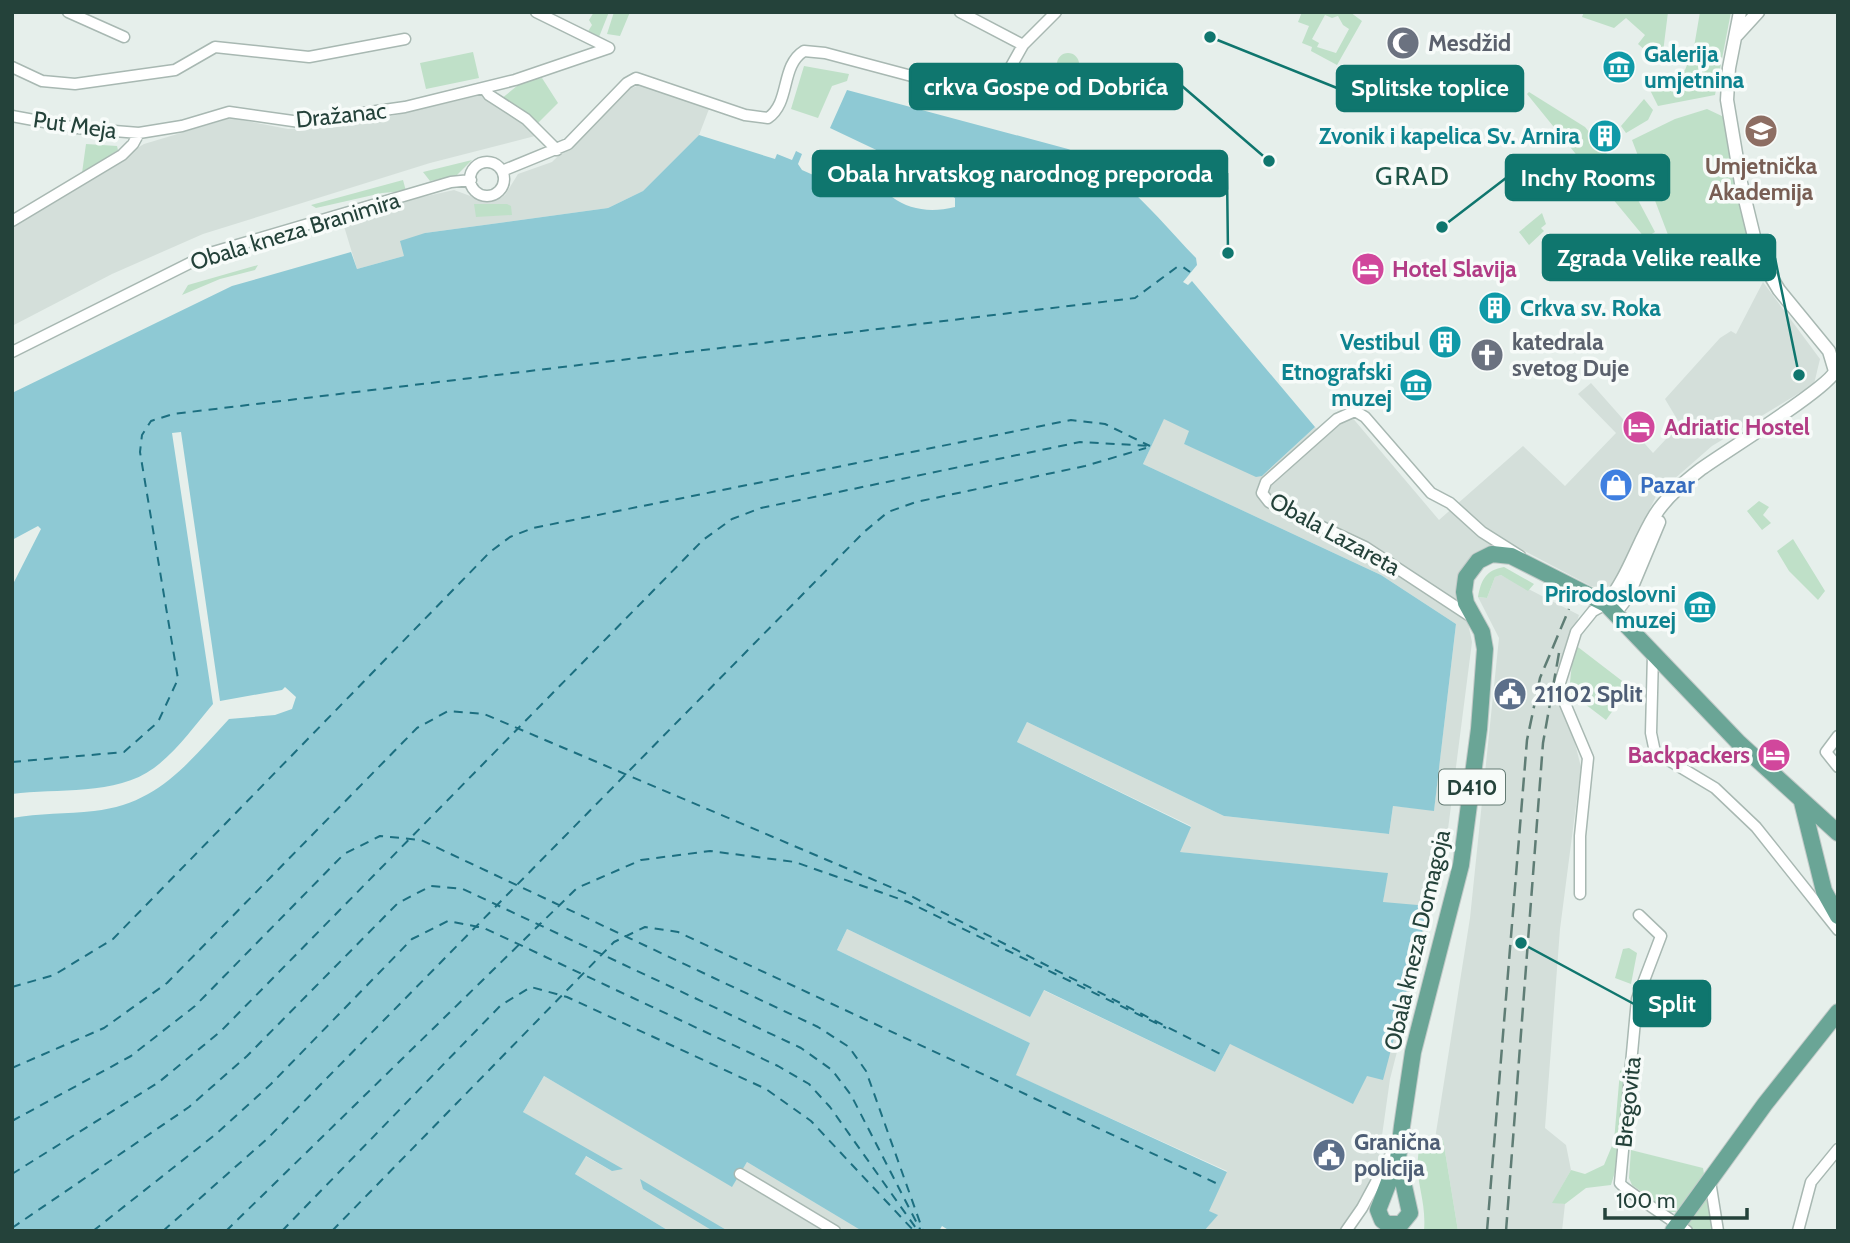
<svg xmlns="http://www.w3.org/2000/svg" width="1850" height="1243" font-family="Cabin,sans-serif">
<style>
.built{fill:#d4dfda}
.green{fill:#bfe0c8;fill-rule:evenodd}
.water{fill:#8ec9d4}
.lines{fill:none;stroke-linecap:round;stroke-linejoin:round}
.ferry{stroke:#1c6f80;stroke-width:2;stroke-dasharray:9 7;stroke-linecap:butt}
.minor-casing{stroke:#a8b8b2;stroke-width:13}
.tertiary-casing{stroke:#a8b8b2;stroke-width:15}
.primary-casing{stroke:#c2cac8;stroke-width:18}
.minor{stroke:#fff;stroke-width:10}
.tertiary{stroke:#fff;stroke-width:12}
.primary{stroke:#6aa596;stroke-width:16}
.rail{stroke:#5f7d75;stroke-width:2.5;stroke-dasharray:14 7;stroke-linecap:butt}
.labels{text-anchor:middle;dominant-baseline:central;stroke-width:7;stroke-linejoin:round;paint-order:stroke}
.shield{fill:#f7fbf9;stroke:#637a73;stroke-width:2}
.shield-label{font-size:21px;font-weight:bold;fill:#24423a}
.worship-label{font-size:23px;font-weight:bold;fill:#5b616d;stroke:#f7fbf9;text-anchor:start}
.culture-label{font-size:23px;font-weight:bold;fill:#0d838f;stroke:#f7fbf9;text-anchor:end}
.street-label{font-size:23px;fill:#24423a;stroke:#f7fbf9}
.education-label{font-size:23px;font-weight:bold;fill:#785e54;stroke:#f7fbf9}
.hotel-label{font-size:23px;font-weight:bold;fill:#b23c85;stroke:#f7fbf9;text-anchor:start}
.shop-label{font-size:23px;font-weight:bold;fill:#366cbe;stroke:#f7fbf9;text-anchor:start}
.service-label{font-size:23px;font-weight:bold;fill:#4e5e75;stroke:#f7fbf9;text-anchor:start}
.quarter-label{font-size:26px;letter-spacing:2px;fill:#1f5548;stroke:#f7fbf9}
.leader{fill:none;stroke:#0f766e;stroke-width:2.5}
.callout-dot{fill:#0f766e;stroke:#f7fbf9;stroke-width:2.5}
.callout{fill:#0f766e;stroke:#0f766e;stroke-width:2.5}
.callout-label{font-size:24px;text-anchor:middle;font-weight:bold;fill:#fff}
</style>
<rect width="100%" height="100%" fill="#e6efeb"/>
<path class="built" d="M640 85 709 109 699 135 643 191 608 208 425 233 404 256 357 269 343 223H354L359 218 418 198 454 190 484 201 497 200 505 195 518 174 552 162 626 90Z
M481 95 524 122 533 128 535 136 430 163 203 234 112 274 12 326V223L144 144 231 118 288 129 317 128 379 119Z
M1763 282 1820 359 1814 384 1712 446 1657 494 1614 584 1603 589 1591 586 1513 545H1491L1476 553 1463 617 1468 623 1472 642 1442 876 1390 1079 1377 1171 1354 1213 1356 1231H1204L1217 1215 1208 1211 1227 1171 1015 1075 1030 1043 837 950 847 929 1030 1017 1043 990 1215 1072 1230 1044 1383 1079V902L1387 873 1179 852 1191 826 1017 742 1027 722 1224 816 1389 834 1393 806 1434 810 1456 624 1381 575 1143 464 1164 418 1190 431 1184 444 1262 476 1315 427 1319 431 1345 409 1439 520 1523 446 1565 486 1616 433 1578 394 1591 383 1653 453 1680 424 1665 399 1720 338 1731 331 1736 334Z
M1501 575 1579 615 1558 676 1581 767 1560 929 1545 1128 1566 1145 1571 1170 1553 1202 1565 1204 1562 1231H1458L1443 1139H1435L1470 918 1499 638 1478 597 1487 598 1495 577Z
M544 1076 732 1186 747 1162 862 1231H669L575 1174 585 1156 612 1171 523 1112Z"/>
<path class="green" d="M594 12H609L599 37 587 33 592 25 589 20Z
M614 12H630L620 36 607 34Z
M1302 12H1350L1362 21 1337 65 1311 51 1312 47 1302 43 1309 26 1298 22ZM1325 15 1332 18 1338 16 1343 25 1349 29 1336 53 1317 47 1319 43 1312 39Z
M1584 12H1668L1663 52 1646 51 1638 44 1645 35 1626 18 1614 28 1582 17Z
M1700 12H1731L1715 95 1658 106 1649 88 1655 74 1668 80 1685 70 1694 47Z
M473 52 479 78 426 89 420 63Z
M1057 64a11 11 0 1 1 22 0a11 11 0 1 1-22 0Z
M1026 63 1031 64 1049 88 1015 87 1013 85Z
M804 66 849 74 847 81 832 86 818 118 791 109Z
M542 78 558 103 538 123 501 99 523 81Z
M1529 92 1585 127 1625 176 1609 186 1601 185 1527 94Z
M1644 99 1653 110 1648 120 1626 133 1621 126Z
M1707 109 1724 117 1751 244 1750 250 1744 253 1681 269 1632 140 1675 119Z
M86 144 117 146 118 150 82 173Z
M472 160 456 176 430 181 423 172Z
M403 180 406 191 382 193 316 208 311 205Z
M1628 181 1655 232 1645 238 1612 198 1616 189Z
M507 204 511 206 512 215 476 217 474 204Z
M1542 213 1546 224 1541 228 1544 231 1529 245 1519 232Z
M258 265 255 270 220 279 182 295 188 285Z
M1759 501 1769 507 1763 515 1771 523 1762 530 1747 511Z
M1793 539 1825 591 1818 600 1789 571 1777 551Z
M1504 567 1534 584 1528 591 1501 575 1495 577 1487 598 1478 597C1481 580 1486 570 1504 567Z
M1574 644 1630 687 1606 720 1569 692Z
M1629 948 1637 953 1631 984 1615 978 1623 949Z
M1628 1064 1621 1152 1611 1185 1586 1188 1565 1204 1552 1203 1571 1170 1585 1174 1604 1165 1614 1141 1620 1071Z
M1427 1138 1443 1139 1458 1231H1424C1427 1194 1411 1179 1421 1140Z
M1631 1150 1703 1168 1704 1174 1676 1212H1670L1632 1185 1629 1178Z
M1706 1196 1714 1231H1695L1685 1223Z"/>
<path class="water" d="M847 90 1068 149C1121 169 1157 218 1196 258L1197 265 1183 282 1188 285 1192 281 1315 427 1262 476 1256 477 1184 444 1189 431 1164 419 1143 464 1381 575 1456 624 1434 811 1393 806 1389 834 1224 816 1027 722 1017 742 1191 827 1180 852 1388 873 1383 902 1429 906 1383 1080 1367 1076 1353 1104 1230 1044 1215 1072 1044 990 1030 1017 847 929 837 950 1030 1043 1016 1075 1227 1172 1209 1211 1218 1215 1204 1231H950L942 1226 939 1231H862L747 1162 732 1187 544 1076 523 1112 623 1169 612 1171 586 1156 575 1174 669 1231H12V818C39 813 67 814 94 811 158 804 187 764 229 719L275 715 292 709 296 697 285 687 282 690 220 701 181 432 172 433 213 704C195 725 177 751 154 768 116 796 57 788 12 794V586L41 529 38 526 12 540V393L232 286 351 252 357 269 404 256 400 241 425 233 608 208 643 191 699 135 775 159 777 154 792 160 796 151 802 154 798 164 802 170 820 178 832 155 850 161 865 160C882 201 914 217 955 207V198L908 165 830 128Z
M640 1179 728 1231H713L643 1189Z"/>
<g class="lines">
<path class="ferry" d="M12 762 124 752 158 722 178 679 140 452 142 435 151 421 173 414 1135 298 1177 267H1183L1190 272
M12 987 54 975 113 939 490 552 510 537 533 528 1071 420 1105 424 1150 446
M12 1068 104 1028 167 983 417 728 448 711 484 714 907 894 1224 1056
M12 1121 131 1056 195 1006 344 854 380 836 421 840 818 1027 849 1047 866 1071 923 1231
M12 1174 159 1082 221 1031 703 540 732 519 761 508 1080 442 1151 446
M12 1228 189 1107 247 1056 398 903 431 886 463 889 801 1048 832 1070 851 1095 921 1231
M93 1231 216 1134 271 1084 412 939 448 921 484 928 778 1066 809 1084 830 1107 918 1231
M163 1231 268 1138 864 532 888 512 916 502 1085 466 1146 448
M226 1231 577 888 641 860 710 851 795 862 908 902 1166 1028
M282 1231 501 1005 531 987 567 997 766 1089 811 1121 914 1231
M332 1231 614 942 645 927 678 932 1220 1185"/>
<defs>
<path id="minor" d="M68 12 124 37
M960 12 1023 45
M12 67 42 81 75 84 175 70 215 47 309 57 405 39
M484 88 489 95 526 119 557 150
M12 116 77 128 139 133 182 126 229 112 300 122 405 107 515 80 609 48 536 12
M470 179a17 17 0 1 1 34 0a17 17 0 1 1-34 0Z
M502 171 568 144 627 83 636 78 745 115 768 118C791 102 780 66 804 51L825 53 983 95H995L1023 45 1056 12
M12 221 122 155 133 144 139 133
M12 352 210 253 451 182 471 180
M1470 616 1365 547 1269 502 1262 493 1266 482 1337 419 1355 411 1365 417 1431 493 1450 503 1482 532 1520 556
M1653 654 1651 733 1655 752 1715 788 1756 827 1838 930
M1838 736 1826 752 1838 767
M1580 894V836L1588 758 1561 694 1560 683 1576 632 1593 611 1606 604
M1639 915 1661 936 1637 999 1620 1183C1622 1188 1676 1223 1687 1231
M740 1174 835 1231
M1710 1181 1718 1231
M1346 1231 1362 1208 1397 1143
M1798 1231 1811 1182 1838 1149"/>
<path id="tertiary" d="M1737 35 1758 12
M1606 604C1628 578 1637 544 1655 515 1666 497 1684 482 1701 469 1723 453 1830 387 1835 371L1829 351 1779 290 1759 257 1741 183 1727 100 1729 68 1740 12
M1615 613 1628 596 1659 522"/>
<path id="primary" d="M1802 802 1824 891 1838 916
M1389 1224H1401L1410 1213 1398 1159 1402 1126 1413 1052 1461 865 1479 729 1485 649 1482 632 1466 603 1464 592 1466 577 1478 561 1492 554 1511 556 1606 604 1739 743 1838 833
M1394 1229 1382 1220 1378 1210 1397 1161
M1673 1231 1765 1104 1838 1012"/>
</defs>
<use href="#minor" class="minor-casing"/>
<use href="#tertiary" class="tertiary-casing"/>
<use href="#primary" class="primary-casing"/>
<use href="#minor" class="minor"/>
<use href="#tertiary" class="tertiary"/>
<use href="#primary" class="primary"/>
<path class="rail" d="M1487 1231 1527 740 1540 678 1569 609
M1506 1231 1543 743 1559 653"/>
</g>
<defs>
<symbol id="mosque-disc" viewBox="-11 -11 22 22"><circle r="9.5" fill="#6b7280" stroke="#f7fbf9"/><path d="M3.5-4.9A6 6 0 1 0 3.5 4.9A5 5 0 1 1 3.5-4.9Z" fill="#fff"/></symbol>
<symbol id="museum-disc" viewBox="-11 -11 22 22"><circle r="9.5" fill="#0f9aa8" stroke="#f7fbf9"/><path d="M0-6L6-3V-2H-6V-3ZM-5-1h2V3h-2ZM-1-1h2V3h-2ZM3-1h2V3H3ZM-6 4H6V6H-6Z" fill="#fff"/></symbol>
<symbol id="university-disc" viewBox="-11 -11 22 22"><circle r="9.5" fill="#8d6e63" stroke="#f7fbf9"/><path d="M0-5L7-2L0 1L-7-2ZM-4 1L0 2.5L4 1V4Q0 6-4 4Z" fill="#fff"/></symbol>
<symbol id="building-disc" viewBox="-11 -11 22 22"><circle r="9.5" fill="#0f9aa8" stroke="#f7fbf9"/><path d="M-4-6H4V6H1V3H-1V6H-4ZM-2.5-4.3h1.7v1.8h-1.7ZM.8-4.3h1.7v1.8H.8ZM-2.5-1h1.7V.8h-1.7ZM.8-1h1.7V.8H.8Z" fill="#fff"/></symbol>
<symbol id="hotel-disc" viewBox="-11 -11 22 22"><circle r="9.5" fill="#d1479c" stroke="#f7fbf9"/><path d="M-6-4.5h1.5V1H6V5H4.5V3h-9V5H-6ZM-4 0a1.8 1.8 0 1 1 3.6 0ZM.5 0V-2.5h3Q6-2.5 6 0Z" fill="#fff"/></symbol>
<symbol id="church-disc" viewBox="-11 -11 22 22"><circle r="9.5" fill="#6b7280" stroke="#f7fbf9"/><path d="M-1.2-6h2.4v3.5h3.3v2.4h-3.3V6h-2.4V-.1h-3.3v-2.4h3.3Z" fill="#fff"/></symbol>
<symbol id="shop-disc" viewBox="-11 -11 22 22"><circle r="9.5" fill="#3f7fe0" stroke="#f7fbf9"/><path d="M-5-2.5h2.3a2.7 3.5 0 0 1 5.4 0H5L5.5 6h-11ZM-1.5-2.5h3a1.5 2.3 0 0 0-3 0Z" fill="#fff"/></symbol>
<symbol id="civic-disc" viewBox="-11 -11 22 22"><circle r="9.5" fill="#5c6f8a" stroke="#f7fbf9"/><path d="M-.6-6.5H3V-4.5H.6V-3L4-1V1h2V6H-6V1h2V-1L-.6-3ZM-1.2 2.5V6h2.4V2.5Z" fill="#fff"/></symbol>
</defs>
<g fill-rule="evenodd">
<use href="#mosque-disc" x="1384" y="24" width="38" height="38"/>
<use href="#museum-disc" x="1600" y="48" width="38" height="38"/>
<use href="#university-disc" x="1742" y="112" width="38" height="38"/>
<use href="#building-disc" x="1586" y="117" width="38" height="38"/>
<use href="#hotel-disc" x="1349" y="250" width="38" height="38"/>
<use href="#building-disc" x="1476" y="289" width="38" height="38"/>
<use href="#building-disc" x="1426" y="323" width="38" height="38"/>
<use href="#church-disc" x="1468" y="336" width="38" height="38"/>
<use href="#museum-disc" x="1397" y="366" width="38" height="38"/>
<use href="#hotel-disc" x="1620" y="408" width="38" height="38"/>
<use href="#shop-disc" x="1597" y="466" width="38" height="38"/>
<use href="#museum-disc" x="1681" y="588" width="38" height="38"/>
<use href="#civic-disc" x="1491" y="675" width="38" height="38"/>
<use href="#hotel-disc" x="1755" y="736" width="38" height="38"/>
<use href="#civic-disc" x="1310" y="1136" width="38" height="38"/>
</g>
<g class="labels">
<rect class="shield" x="1439" y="769.5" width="66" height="35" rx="5"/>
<g class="shield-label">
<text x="1472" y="787">D410</text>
</g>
<g class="worship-label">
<text x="1428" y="43">Mesdžid</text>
<text x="1512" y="342">katedrala<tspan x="1512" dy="26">svetog Duje</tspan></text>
</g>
<g class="culture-label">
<text x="1644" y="54" text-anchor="start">Galerija<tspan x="1644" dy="26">umjetnina</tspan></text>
<text x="1580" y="136">Zvonik i kapelica Sv. Arnira</text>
<text x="1520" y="308" text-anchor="start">Crkva sv. Roka</text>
<text x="1420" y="342">Vestibul</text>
<text x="1392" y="372">Etnografski<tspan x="1392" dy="26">muzej</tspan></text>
<text x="1676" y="594">Prirodoslovni<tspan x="1676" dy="26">muzej</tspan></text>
</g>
<g class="street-label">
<text transform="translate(341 115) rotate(-6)">Dražanac</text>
<text transform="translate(75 125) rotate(8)">Put Meja</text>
<text transform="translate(295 231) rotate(-17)">Obala kneza Branimira</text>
<text transform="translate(1335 534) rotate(29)">Obala Lazareta</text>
<text transform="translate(1417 940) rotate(-77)">Obala kneza Domagoja</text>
<text transform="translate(1628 1102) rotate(-84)">Bregovita</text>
</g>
<g class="education-label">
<text x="1761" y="166">Umjetnička<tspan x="1761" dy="26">Akademija</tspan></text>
</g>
<g class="hotel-label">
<text x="1392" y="269">Hotel Slavija</text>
<text x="1664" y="427">Adriatic Hostel</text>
<text x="1750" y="755" text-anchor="end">Backpackers</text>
</g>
<g class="shop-label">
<text x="1640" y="485">Pazar</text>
</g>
<g class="service-label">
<text x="1534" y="694">21102 Split</text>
<text x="1354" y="1142">Granična<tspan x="1354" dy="26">policija</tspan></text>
</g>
<g class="quarter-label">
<text x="1413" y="176">GRAD</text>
</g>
</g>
<path class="leader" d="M1269 161L1182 86M1210 37L1337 88M1228 253L1227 173M1442 227L1506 178M1799 375L1775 258M1521 943L1634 1004"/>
<g class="callout-dot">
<circle cx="1269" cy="161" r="7"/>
<circle cx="1210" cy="37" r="7"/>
<circle cx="1228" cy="253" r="7"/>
<circle cx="1442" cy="227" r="7"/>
<circle cx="1799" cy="375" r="7"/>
<circle cx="1521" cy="943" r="7"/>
</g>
<g class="callout">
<rect x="910" y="64" width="272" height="45" rx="7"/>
<rect x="1337" y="66" width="186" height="45" rx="7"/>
<rect x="813" y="151" width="414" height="45" rx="7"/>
<rect x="1506" y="155" width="163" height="45" rx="7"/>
<rect x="1543" y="235" width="232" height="45" rx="7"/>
<rect x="1634" y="981" width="76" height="45" rx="7"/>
</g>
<g class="callout-label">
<text x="1046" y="95">crkva Gospe od Dobrića</text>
<text x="1430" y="96">Splitske toplice</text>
<text x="1020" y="182">Obala hrvatskog narodnog preporoda</text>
<text x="1588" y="186">Inchy Rooms</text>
<text x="1659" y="266">Zgrada Velike realke</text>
<text x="1672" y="1012">Split</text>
</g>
<rect width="1850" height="1243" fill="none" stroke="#24423a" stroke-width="28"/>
<path d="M1605 1208v10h142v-10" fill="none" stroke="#24423a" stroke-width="3.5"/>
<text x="1616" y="1208" font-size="21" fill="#24423a" stroke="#f7fbf9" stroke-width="5" paint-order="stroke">100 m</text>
</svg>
